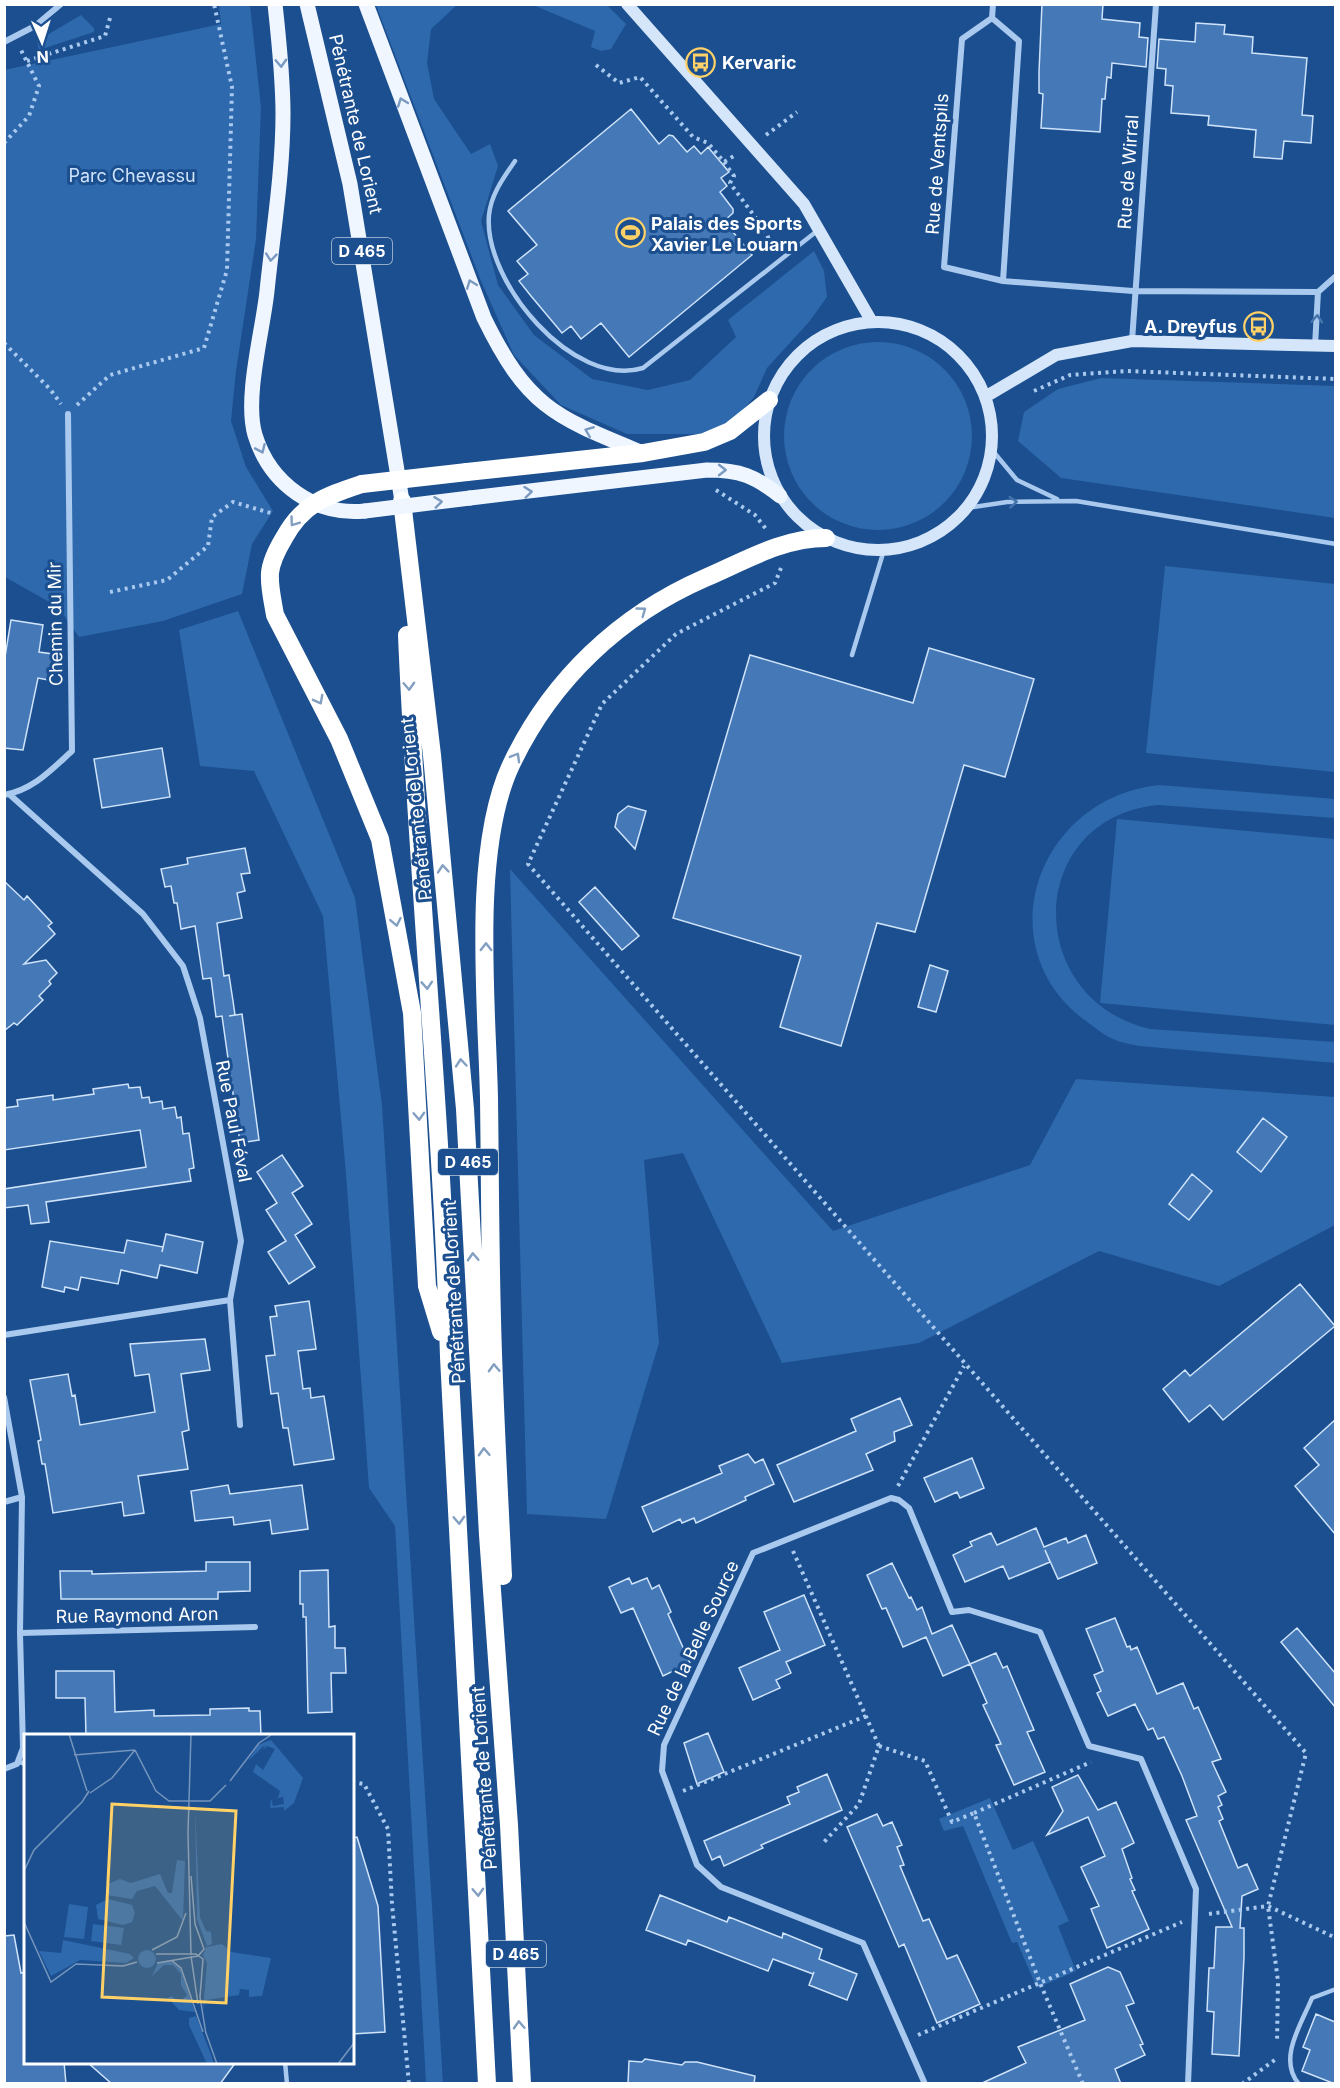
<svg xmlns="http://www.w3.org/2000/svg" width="1340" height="2088" font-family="Inter,sans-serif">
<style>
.green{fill:#2e69ad}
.building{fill:#4478b7;stroke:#cfe3fa;stroke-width:1.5}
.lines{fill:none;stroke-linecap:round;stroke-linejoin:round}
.path{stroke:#a9c9ee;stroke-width:4;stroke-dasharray:3 4.5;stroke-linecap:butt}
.lane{stroke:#a9c9ee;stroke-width:4.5}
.street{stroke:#a9c9ee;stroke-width:6}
.secondary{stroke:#d6e6fa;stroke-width:12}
.primary{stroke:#f0f6ff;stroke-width:15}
.highway{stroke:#fff;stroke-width:18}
.primary-bridge{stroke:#f0f6ff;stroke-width:15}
.highway-bridge{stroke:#fff;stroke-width:18}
.oneway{stroke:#7b9ac1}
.oneway2{stroke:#4674ac}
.oneway3{stroke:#829ec1}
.labels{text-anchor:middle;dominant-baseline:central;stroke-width:6;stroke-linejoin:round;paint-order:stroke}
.shield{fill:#1b4f8f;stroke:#bbcadd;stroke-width:1.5}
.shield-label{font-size:16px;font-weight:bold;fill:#fff}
.poi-label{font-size:18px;font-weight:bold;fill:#fff;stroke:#1b4f8f;text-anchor:start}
.street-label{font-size:18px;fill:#fff;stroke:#1b4f8f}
.park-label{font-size:18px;fill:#cfe3fa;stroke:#1b4f8f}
.inset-road{fill:none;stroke:#7695bc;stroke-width:1.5}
.view{fill:#ffd166;fill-opacity:0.15;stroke:#ffd166;stroke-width:3}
.inset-edge{fill:none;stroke:#fff;stroke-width:3}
</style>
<rect width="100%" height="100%" fill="#1b4f8f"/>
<path class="green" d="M219 5H250L261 107 256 239 236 371 231 421 246 467 273 511 252 544 242 594 163 621 79 637 58 607 5 577 4 70 221 24Z
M376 5H457L431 29 427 63 434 99 471 154 490 144 498 166 481 221 498 285 534 335 592 379 648 390 690 380 736 337 728 320 814 251 824 271 827 297 809 322 767 368 754 397 735 420 699 434H627L561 405 514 355 481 281Z
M533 5H607L626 24 611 49 601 51 591 47 595 31Z
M81 15 94 28V32L39 50 37 41Z
M784 436a94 94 0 1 1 188 0a94 94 0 1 1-188 0Z
M1101 378 1335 386V518L1061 478 1018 441 1024 412 1058 389Z
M1165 566 1335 584V772L1146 753Z
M238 611 355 898 382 1105 443 2083H426L395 1526 369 1488 346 1174 323 916 254 771 200 766 179 630Z
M1159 785 1335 799V818L1158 805C1025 818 1022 999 1150 1029L1335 1042V1063L1139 1046C1131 1044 1121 1043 1113 1039 1105 1036 1097 1029 1090 1024 984 952 1035 798 1159 785Z
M1117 819 1335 839V1025L1100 1003Z
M510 869 833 1231 1030 1165 1076 1079 1335 1097V1225L1219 1286 1099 1251 919 1343 782 1363 683 1153 644 1160 659 1343 606 1519 527 1514Z
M990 1798 1013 1850 1033 1841 1069 1921 1058 1926 1076 1971 1037 1988 1017 1942 1012 1943 963 1826 944 1831 939 1819Z"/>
<path class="building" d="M1042 4H1103L1102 19 1140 23 1139 37 1148 38 1146 67 1112 63 1111 78 1107 77 1105 99H1102L1100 132 1041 128 1043 94 1039 93V72Z
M1196 23 1225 25 1224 34 1253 37 1252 53 1307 58 1302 115 1313 116 1311 143 1284 141 1282 159 1254 157 1256 130 1208 125 1209 116 1171 113 1173 86 1165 85 1166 69 1157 68 1159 39 1195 42Z
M631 109 659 144 669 135 673 136 687 152 694 146 701 154 708 147 729 172 721 178 727 186 720 192 733 209V213L724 221 752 255 629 357 601 323 581 339 571 326 562 333 531 296 519 281 528 274 517 261 537 245 508 211Z
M11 620 43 625 39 652 53 654 49 680 38 678 23 750 4 748V663Z
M929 648 1034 679 1005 777 964 765 915 932 877 923 841 1046 780 1027 801 956 673 918 750 655 913 703Z
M162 748 170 797 102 808 94 759Z
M628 806 646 811 635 849 615 827 618 814Z
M245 848 250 873 241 874 245 891 237 893 242 918 217 923 224 976 229 975 233 1001 235 1015 229 1016 242 1014 259 1140 240 1143 222 1016 216 1017 211 978 203 979 195 926 181 929 177 903H174L171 886 165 887 161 869 188 864 187 858Z
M4 881 24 900 27 896 52 923 48 926 55 934 24 964 46 960 57 973 49 981 51 984 39 996 43 1000 17 1025 14 1023 4 1031Z
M595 887 639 936 622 950 579 902Z
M930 965 948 971 936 1012 918 1007Z
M128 1084 129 1088 140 1087 142 1098 149 1097 150 1103 162 1101 163 1109 175 1107 177 1118 181 1117 183 1134 189 1133 194 1168 189 1169 191 1181 46 1202 49 1222 31 1224 28 1205 4 1208V1189L146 1167 140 1130 4 1150V1108L18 1106 17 1100 53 1095V1100L94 1094 93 1089Z
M1263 1118 1287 1137 1261 1172 1237 1152Z
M282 1155 303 1186 292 1193 312 1224 295 1235 315 1267 289 1284 268 1252 286 1241 266 1210 277 1203 257 1172Z
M1192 1174 1212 1191 1189 1220 1169 1204Z
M166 1234 203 1242 197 1273 160 1265 157 1278 121 1270 118 1284 81 1277 78 1290 65 1287 64 1292 42 1287 50 1241 124 1253 127 1240 163 1247 162 1252Z
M1300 1284 1335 1326 1223 1420 1210 1405 1189 1422 1163 1389 1185 1370 1190 1376Z
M309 1301 316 1349 298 1351 303 1389 310 1388 311 1398 324 1396 334 1459 294 1465 288 1428H283L278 1393 271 1394 266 1356 275 1355 270 1317 277 1316 275 1306Z
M205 1339 210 1370 181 1374 189 1430 182 1432 188 1469 138 1476 144 1513 124 1516 122 1502 53 1513 45 1464H42L38 1441 41 1440 30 1380 68 1374 72 1396 75 1395 80 1425 155 1412 149 1374 135 1376 130 1344Z
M900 1398 912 1425 894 1432 895 1441 866 1454 873 1470 794 1502 777 1465 856 1431 851 1419Z
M1335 1420V1534L1295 1486 1319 1465 1304 1448Z
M748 1454 755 1463 763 1459 774 1484 745 1497 746 1500 696 1523 694 1518 682 1523 680 1519 653 1532 642 1507 722 1473 719 1466Z
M972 1458 984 1488 960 1498 957 1492 935 1502 924 1478Z
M228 1485 230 1494 302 1485 308 1529 272 1534 270 1520 234 1525 233 1517 195 1521 191 1491Z
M1036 1528 1044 1547 1066 1538 1068 1543 1086 1535 1097 1563 1058 1579 1045 1550 1050 1562 1009 1579 1003 1566 965 1582 953 1555 972 1546 970 1542 991 1533 997 1545Z
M206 1562H250V1591L218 1592V1599H61L60 1571H92V1574L206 1571Z
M892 1563 909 1598 911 1597 917 1610 922 1607 932 1634 952 1625 970 1664 943 1676 926 1637 903 1647 886 1608 882 1609 867 1575Z
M328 1570 329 1627 335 1626V1648H345L346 1673H331L332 1712 308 1713 306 1617H303V1604H300V1571Z
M629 1578 632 1584 647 1578 652 1589 659 1585 671 1612 668 1614 690 1663 663 1676 633 1608 621 1613 609 1587Z
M804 1595 825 1645 786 1662 791 1673 776 1680 780 1688 753 1700 739 1668 780 1650 764 1612Z
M1115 1618 1127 1647 1130 1646 1131 1650 1137 1647 1157 1694 1183 1683 1194 1709 1198 1707 1221 1759 1212 1762 1226 1792 1218 1796 1222 1805 1218 1807 1223 1819 1219 1821 1238 1868 1247 1864 1258 1889 1242 1896 1240 1928H1244V1957L1239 2056 1212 2054 1214 2012 1207 2011 1209 1968H1214L1216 1927H1232L1186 1820 1197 1816 1182 1776 1164 1737 1158 1739 1153 1728 1148 1730 1135 1704 1108 1716 1097 1693 1101 1691 1094 1675 1103 1671 1086 1629Z
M1297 1628 1335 1673V1707L1281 1642Z
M996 1653 1003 1668 1007 1666 1034 1730 1027 1732 1045 1772 1014 1785 996 1745 1001 1744 983 1705 987 1703 970 1664Z
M56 1671H114L115 1712 154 1710V1716L210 1715V1709L249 1708V1711H260L261 1736H86L85 1698H56Z
M708 1733 724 1772 697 1784 684 1743Z
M827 1774 842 1810 761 1845 763 1848 724 1866 720 1856 712 1860 704 1841 790 1804 787 1797 799 1792 797 1787Z
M1078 1775 1098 1810 1116 1802 1134 1843 1122 1849 1132 1878 1130 1879 1135 1890 1132 1891 1149 1929 1107 1948 1091 1909 1099 1906 1081 1867 1105 1856 1088 1817 1047 1835 1063 1811 1052 1787Z
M877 1814 883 1826 892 1822 902 1845 897 1847 904 1865 900 1866 923 1921 929 1919 947 1959 957 1955 980 2004 937 2023 904 1944 899 1947 847 1827Z
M357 1837 378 1906 385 2032 352 2034V1838Z
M660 1895 727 1922 729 1917 782 1938 783 1933 822 1949 819 1959 857 1974 847 2000 809 1985 814 1972 813 1974 773 1959 768 1971 688 1940 686 1945 646 1930Z
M14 1935 21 1973 26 1972V2062H64L66 2084H4V1936Z
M1108 1967 1120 1972 1134 2003 1126 2006 1143 2044 1140 2045 1145 2055 1115 2069 1121 2084H980L1026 2063 1018 2047 1085 2020 1070 1984Z
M1316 2014 1335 2022V2084L1302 2071 1310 2050 1303 2047Z
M645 2059 682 2065 685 2062H697L755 2076 754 2084H628L629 2061 642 2062Z
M87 2062H236L220 2084H112Z"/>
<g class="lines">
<path class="path" d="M27 61 105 36 110 18
M596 65 619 83 640 77 693 137 708 143 724 162 737 154
M766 135 797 112
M4 143 29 116 39 86 20 48
M724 162 734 176 730 183 766 232 773 250
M4 343 50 389 61 404
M1034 391 1070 375 1126 371 1336 379
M77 405 110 375 204 348 227 270 232 87 214 4
M716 490 755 515 766 529
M781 568 775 583 676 634 602 704 528 864 1306 1753 1268 1906 1278 1981 1277 2043
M110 592 167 580 208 546 212 517 233 502 274 514
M898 1486 964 1366
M793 1551 879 1746 859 1804 824 1842
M879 1746 925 1761 952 1822 974 1813 1040 1983 1083 2084
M352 1782 364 1784 388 1829 392 1904 409 2084
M683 1791 866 1716
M974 1813 1091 1762
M1209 1914 1268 1906 1336 1938
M918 2035 1182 1922
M1242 2084 1276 2059"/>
<path class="lane" d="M515 161C504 177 491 194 489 215 483 281 573 389 643 368L817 231
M992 450 1017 480 1057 499
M967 508 1007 502 1076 501 1336 544
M852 655 884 550
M19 1762 26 1764
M285 2062 287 2084
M1299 2084C1277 2059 1302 2023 1312 1998L1336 1989"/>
<path class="street" d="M993 4 992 18 962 39 944 267 1003 281 1133 291 1318 292
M992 18 1019 41 1003 281
M4 42 35 26 61 4
M1132 341 1156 4
M1315 346 1318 292 1336 276
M9 794 143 914 183 966 200 1018 241 1241 230 1300 240 1425
M4 795C33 790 51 770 72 751L68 414
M4 1335 230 1300
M4 1397 22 1497 20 1633 23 1748 17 1764 4 1769
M4 1502 22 1497
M20 1633 255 1627
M925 2084 863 1943 721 1887 697 1865 662 1771 664 1745 753 1553 891 1498 899 1500 909 1508 952 1612 969 1610 1040 1632 1089 1746 1141 1759 1196 1889 1188 2084"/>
<path class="secondary" d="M627 4 804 204 872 322
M764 436a114 114 0 1 1 228 0a114 114 0 1 1-228 0Z
M985 397 1056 355 1132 341 1336 346"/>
<path class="primary" d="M275 4C279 41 283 77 283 114 283 172 273 232 267 291 263 330 244 398 255 435 270 484 315 516 365 511
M307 4 350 184 402 501
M366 4 484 318C528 408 555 417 643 453
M470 498 707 470C740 470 755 476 780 496"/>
<path class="highway" d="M467 472 643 453 704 442 730 431 769 400
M362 484C326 496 303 503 284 538 278 548 271 562 270 573 269 587 273 602 275 615L339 739 380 839 412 1013 427 1286 441 1332
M402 501 432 755 465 1109 488 1535 509 1825 522 2084
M407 635C417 876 442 1116 449 1357L487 2084
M503 1576C499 1490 494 1405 492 1319 490 1246 490 1172 489 1098 487 1004 471 850 511 765 551 680 620 615 705 578 745 561 782 538 826 538"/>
<path class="primary-bridge" d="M365 511 470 498"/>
<path class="highway-bridge" d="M362 484 467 472"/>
</g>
<defs><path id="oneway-chevron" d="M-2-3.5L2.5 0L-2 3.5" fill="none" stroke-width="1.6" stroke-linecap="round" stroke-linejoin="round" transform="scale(1.5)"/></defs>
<g class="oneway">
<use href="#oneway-chevron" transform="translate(281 63) rotate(87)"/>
<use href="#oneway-chevron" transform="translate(402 102) rotate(-110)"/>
<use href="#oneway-chevron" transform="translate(271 257) rotate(96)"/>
<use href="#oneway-chevron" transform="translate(471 284) rotate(-111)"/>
<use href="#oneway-chevron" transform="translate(589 431) rotate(-158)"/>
<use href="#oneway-chevron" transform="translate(261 449) rotate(66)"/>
<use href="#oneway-chevron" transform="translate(722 470)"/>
<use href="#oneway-chevron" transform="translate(528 492) rotate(-6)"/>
<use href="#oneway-chevron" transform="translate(438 502) rotate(-7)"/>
</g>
<g class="oneway2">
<use href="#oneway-chevron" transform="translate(1317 319) rotate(-87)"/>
<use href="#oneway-chevron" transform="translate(1013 502) rotate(-4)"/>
</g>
<g class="oneway3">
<use href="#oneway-chevron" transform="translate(294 522) rotate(126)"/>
<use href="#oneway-chevron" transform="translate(642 611) rotate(-36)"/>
<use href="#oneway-chevron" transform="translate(409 686) rotate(88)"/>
<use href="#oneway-chevron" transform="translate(319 700) rotate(62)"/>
<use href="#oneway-chevron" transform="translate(516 757) rotate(-60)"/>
<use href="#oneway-chevron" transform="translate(443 869) rotate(-95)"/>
<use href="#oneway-chevron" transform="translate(396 922) rotate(79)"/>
<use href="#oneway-chevron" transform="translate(486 947) rotate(-90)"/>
<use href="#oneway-chevron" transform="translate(427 985) rotate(86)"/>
<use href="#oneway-chevron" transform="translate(461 1063) rotate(-95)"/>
<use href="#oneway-chevron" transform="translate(419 1116) rotate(87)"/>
<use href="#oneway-chevron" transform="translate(473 1257) rotate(-93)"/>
<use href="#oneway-chevron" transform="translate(494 1368) rotate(-92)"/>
<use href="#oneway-chevron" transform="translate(484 1452) rotate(-93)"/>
<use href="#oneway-chevron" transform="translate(459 1520) rotate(87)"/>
<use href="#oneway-chevron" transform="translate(478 1892) rotate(87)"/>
<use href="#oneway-chevron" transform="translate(519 2025) rotate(-93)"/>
</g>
<defs>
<symbol id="bus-ring" viewBox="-11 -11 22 22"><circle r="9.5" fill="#1b4f8f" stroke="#ffd166" stroke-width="1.5"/><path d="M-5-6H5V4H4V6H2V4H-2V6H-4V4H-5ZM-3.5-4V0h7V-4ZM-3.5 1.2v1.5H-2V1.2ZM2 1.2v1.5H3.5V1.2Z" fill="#ffd166"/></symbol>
<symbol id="stadium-ring" viewBox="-11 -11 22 22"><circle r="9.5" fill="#1b4f8f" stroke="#ffd166" stroke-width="1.5"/><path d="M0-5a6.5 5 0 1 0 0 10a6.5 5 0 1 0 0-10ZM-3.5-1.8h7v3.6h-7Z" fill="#ffd166"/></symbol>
</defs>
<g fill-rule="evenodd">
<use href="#bus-ring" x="684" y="46" width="33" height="33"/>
<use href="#stadium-ring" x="614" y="216" width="33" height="33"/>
<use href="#bus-ring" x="1242" y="310" width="33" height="33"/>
</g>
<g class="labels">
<g class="shield">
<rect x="332" y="238" width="60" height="26" rx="4.5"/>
<rect x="438" y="1149" width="60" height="26" rx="4.5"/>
<rect x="486" y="1941" width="60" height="26" rx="4.5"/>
</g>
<g class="shield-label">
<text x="362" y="251">D 465</text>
<text x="468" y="1162">D 465</text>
<text x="516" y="1954">D 465</text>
</g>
<g class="poi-label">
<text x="722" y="62">Kervaric</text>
<text x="651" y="223">Palais des Sports<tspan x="651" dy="21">Xavier Le Louarn</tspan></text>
<text x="1237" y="326" text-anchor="end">A. Dreyfus</text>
</g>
<g class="street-label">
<text transform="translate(356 124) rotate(77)">Pénétrante de Lorient</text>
<text transform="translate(937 164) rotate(-86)">Rue de Ventspils</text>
<text transform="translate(1128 172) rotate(-86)">Rue de Wirral</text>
<text transform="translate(55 624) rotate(-91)">Chemin du Mir</text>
<text transform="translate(416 809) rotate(-96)">Pénétrante de Lorient</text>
<text transform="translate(234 1121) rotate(79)">Rue Paul Féval</text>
<text transform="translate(454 1292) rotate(-93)">Pénétrante de Lorient</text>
<text transform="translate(137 1615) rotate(-1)">Rue Raymond Aron</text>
<text transform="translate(693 1648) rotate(-65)">Rue de la Belle Source</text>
<text transform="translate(484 1778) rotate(-94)">Pénétrante de Lorient</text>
</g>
<g class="park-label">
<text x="132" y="175">Parc Chevassu</text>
</g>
</g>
<g transform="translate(24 1734)">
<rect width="330" height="330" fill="#1b4f8f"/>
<path d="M247 6 279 44 270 69 260 77V73L246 74 247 64 249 72 260 70 259 63 254 64 256 57 229 38 232 30 239 36 251 15 243 12 239 16 241 11 224 27 234 11ZM171 73 176 183 182 197 187 198 188 210 183 212 173 185ZM153 126 161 127 159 187 131 152 113 157 108 165 82 161 84 150 96 145 107 149 136 140 144 159H148ZM84 165 108 171 111 179 108 188 99 191 74 185 72 171ZM45 170 64 173 60 205 40 203ZM69 190 100 194 97 211 67 207ZM39 206 106 220 110 224 102 229 56 226 27 242 15 217 37 219ZM198 210 207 218 247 224 238 262 225 263V256L216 255 215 261 182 266 179 276 183 229 179 221 182 213ZM114 225a9 9 0 1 1 18 0a9 9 0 1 1-18 0ZM146 226 156 234 171 278 155 276 144 264 147 262 156 268 163 261 157 251V240L149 231H140L128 242 134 229ZM172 282 186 318 190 330H183L165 291V284Z" fill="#2e69ad"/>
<path class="inset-road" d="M45 0 63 57M167 0 164 99 167 221M111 16 132 57 145 67H186L202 51M50 21 111 16M206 47 235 9 247 1M66 59 88 44 111 16M0 137 10 116 58 68 65 57 63 61M0 188 27 248 52 230 99 232 113 228M128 216 153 203 162 179M132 220H172L179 225 176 263 182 300M167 222 174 270M147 226 157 234 179 298M133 229 174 222 180 215 171 190 167 142M182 299 193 330M314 330 330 309"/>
<path class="view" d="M88 70 212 77 202 269 78 263Z"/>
<rect width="330" height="330" class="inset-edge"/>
</g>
<rect width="1340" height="2088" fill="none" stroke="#ffffff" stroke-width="12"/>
<g transform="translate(42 42) rotate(177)" stroke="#1b4f8f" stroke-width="4.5" paint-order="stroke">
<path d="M0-4.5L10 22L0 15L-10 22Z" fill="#ffffff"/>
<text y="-9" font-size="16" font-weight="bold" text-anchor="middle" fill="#ffffff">N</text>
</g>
</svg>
